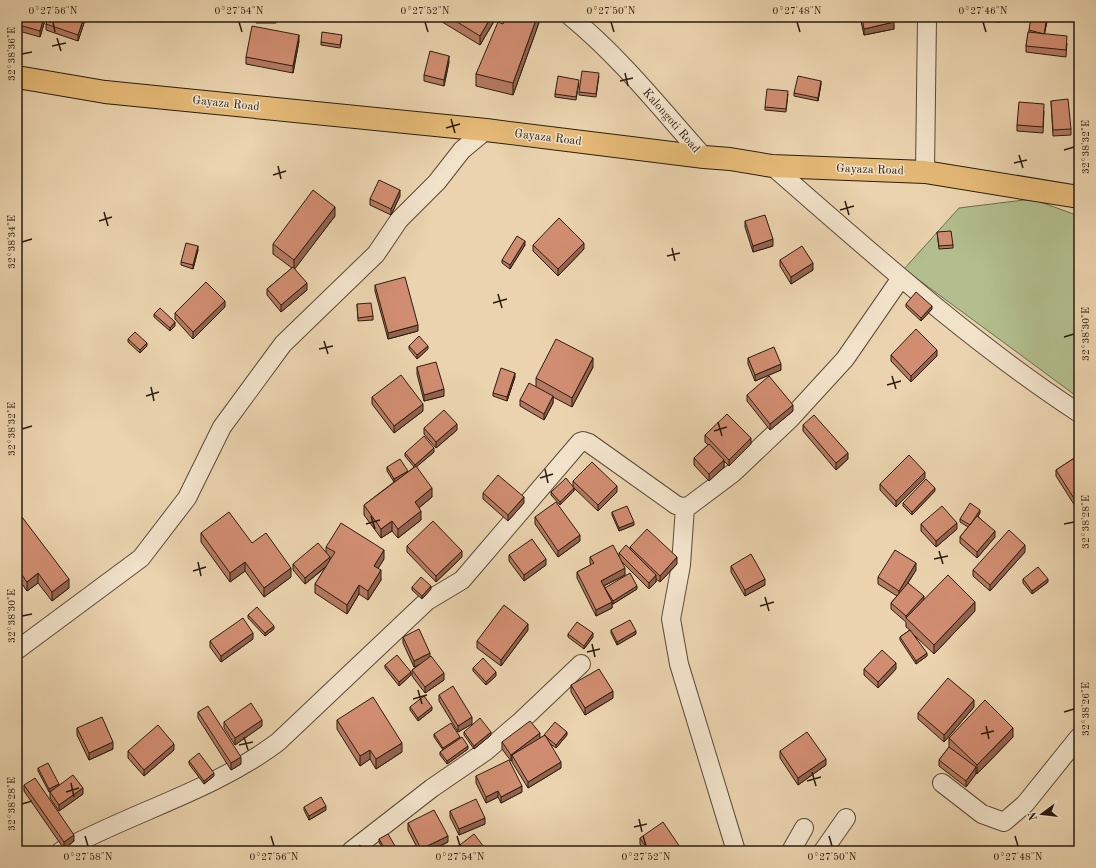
<svg xmlns="http://www.w3.org/2000/svg" width="1096" height="868" font-family="'Old Standard TT',serif">
<style>
.green{fill:#b2be8e;stroke:#6e6e4e}
.lines{fill:none;stroke-linecap:round;stroke-linejoin:round}
.minor-casing{stroke:#5b4a37;stroke-width:20}
.primary-casing{stroke:#2b1d0f;stroke-width:24}
.minor{stroke:#f1e2ca;stroke-width:18}
.primary{stroke:#e5ba77;stroke-width:22}
.wall{fill:#b47961;stroke:#2b1d0f}
.shaded-wall{fill:#92634f;stroke:#2b1d0f}
.building{fill:#d18d71;stroke:#2b1d0f}
.ticks{fill:none;stroke:#2b1d0f;stroke-width:1.5}
.labels{text-anchor:middle;dominant-baseline:central;stroke-width:3;stroke-linejoin:round;paint-order:stroke}
.street-label{font-size:12px;fill:#2b1d0f;stroke:#f1e2ca}
.neatline{fill:none;stroke:#2b1d0f;stroke-width:1.5}
.ticks-label{font-size:10px;text-anchor:middle;fill:#2b1d0f}
</style>
<rect width="100%" height="100%" fill="#ead3ae"/>
<filter id="stains"><feTurbulence type="fractalNoise" baseFrequency=".005" numOctaves="4"/><feColorMatrix values="0 0 0 0 .2 0 0 0 0 .09 0 0 0 0 .02 0 0 0 .5 -.17"/></filter>
<radialGradient id="worn" r=".72"><stop offset=".6" stop-color="#630" stop-opacity="0"/><stop offset="1" stop-color="#630" stop-opacity=".3"/></radialGradient>
<path class="green" d="M1032 199 1079 216V398L904 269 959 208Z"/>
<g class="lines">
<defs>
<path id="minor" d="M571 17C620 57 661 109 704 157
M772 166C871 252 969 341 1079 413
M925 172 927 17
M685 507 681 565 671 619 679 664 736 851
M17 650 141 558 187 498 222 427 283 344 376 254 399 220 437 182 462 150 486 130
M942 783 982 814 1004 822 1025 804 1079 737
M61 851C132 812 213 791 278 742L427 601 462 580 580 442 583 441 589 443 676 505 682 507 689 506 733 473 790 419 845 359 901 278
M351 851 432 788 486 751 521 721 581 664
M791 851 804 828
M823 851 846 818"/>
<path id="primary" d="M17 77 105 92 486 130 704 157 730 159 772 166 925 172 1079 197"/>
</defs>
<use href="#minor" class="minor-casing"/>
<use href="#primary" class="primary-casing"/>
<use href="#minor" class="minor"/>
<use href="#primary" class="primary"/>
</g>
<path class="wall" d="M46 17 40 37 19 31V25Z
M86 17 78 41 46 30V24Z
M256 17H276V23H256Z
M434 17H496V18L480 45Z
M541 17 513 95 476 86V74L503 24Z
M860 17H893L894 29 864 35Z
M987 17H1000V22L987 21Z
M1048 17 1044 34 1067 43 1066 57 1026 52V46L1029 30Z
M342 38 340 48 321 45V42Z
M299 41 293 73 246 64V57Z
M449 62 444 86 424 81V75Z
M599 76 596 97 579 95V92Z
M579 83 576 100 555 97V94Z
M821 84 818 101 794 96V93Z
M788 94 786 112 765 110V107Z
M1051 101 1071 129V135L1053 136Z
M1044 111 1043 133 1017 131V125Z
M400 196 391 215 370 205V199Z
M335 216 294 269 307 290 281 312 267 295V289L292 268 273 254V244Z
M745 221 773 246 753 252 745 227Z
M937 232 953 245V248L939 249Z
M525 245 510 269 502 263V260Z
M533 245 584 249 558 276 533 251Z
M198 250 193 269 181 265V262Z
M780 260 813 270 791 284 780 266Z
M375 285 418 331 388 339 375 291Z
M357 304 373 316V320L358 321Z
M906 304 932 309 921 321 906 307Z
M225 307 193 339 175 319V313Z
M154 314 175 326 170 331 154 317Z
M128 339 147 346 140 353 128 342Z
M409 346 428 349 417 359 409 349Z
M891 355 937 356 911 382 891 361Z
M748 358 781 370 755 381 748 364Z
M417 367 444 396 424 401 417 374Z
M593 367 572 407 553 397V403L544 420 520 406V400L536 387V378Z
M515 377 507 401 493 396V393Z
M747 395 793 411 770 430 747 401Z
M372 397 423 411 394 433 372 404Z
M803 425 848 459 836 470 803 431Z
M424 428 457 430 436 448 424 434Z
M705 435 751 444 729 466 724 461V467L709 481 694 465V458L708 445 705 442Z
M434 452 416 467 432 497 419 508 421 520 398 538 392 531 381 538 364 515V505L394 482 387 471V467L408 472 414 467 405 456V453Z
M1079 455 1075 506 1056 476V470Z
M925 478 896 507 880 490V484Z
M573 481 617 492 598 511 574 488V491L560 505 551 495V492L573 487Z
M935 491 912 515 903 506V503Z
M483 493 524 503 508 521 483 499Z
M612 512 634 525 619 531 612 515Z
M980 513 978 516 995 537 977 558 960 543V537L968 527 960 522V519Z
M535 517 580 541 558 557 535 524Z
M17 521 69 588 52 601 38 583 27 591 17 577Z
M921 524 957 529 936 547 921 531Z
M201 533 252 543 291 577 264 597 245 571 230 582 201 542Z
M407 546 462 557 436 582 407 552Z
M326 547 384 559 378 568 381 580 368 600 359 594 347 614 315 593V584L326 567 305 584 293 570V564L326 553Z
M630 547 677 564 660 582 656 579V582L649 589 621 561 625 575 604 586 605 588 637 589 613 604 612 603V608L596 616 577 578V572L591 565 590 563V557H619V553L630 549Z
M1025 552 990 591 973 576V570Z
M509 555 546 565 524 581 509 561Z
M731 566 765 585 745 596 731 572Z
M916 570 908 583 924 600 975 611 934 654 914 635 927 656 916 664 900 640V637L910 630 906 627V622L891 609V603L897 596 878 584V577Z
M1023 579 1048 582 1032 594 1023 583Z
M412 587 431 589 422 599 412 590Z
M248 615 274 629 265 636 248 618Z
M528 630 501 666 477 648V641Z
M611 630 636 634 617 645 611 633Z
M568 634 593 637 584 649 568 637Z
M403 637 430 657 444 680 425 693 412 676V670L419 665 414 667 403 643Z
M253 639 221 662 210 647V641Z
M385 665 411 675 399 686 385 668Z
M473 668 496 676 486 685 473 671Z
M864 669H896L878 688 864 675Z
M571 685 613 698 585 715 571 692Z
M439 695 472 724 458 732 439 701Z
M410 707 432 710 418 721 410 710Z
M974 707 944 742 918 719V713Z
M198 712 241 764 231 770 198 718Z
M337 720 402 752 376 769 370 759 360 766 337 729Z
M224 722 262 726 235 745 224 728Z
M77 728 113 749 89 760 77 735Z
M464 732 491 735 474 749 464 735Z
M434 734 460 738 468 749 447 764 440 755V752L443 750 434 737Z
M544 735H567L556 748 549 743 561 768 528 788 512 762V760L511 761 502 749V742L540 738 544 736Z
M1013 737 977 774 976 773 966 787 939 766V760L949 747V738Z
M174 750 144 776 128 758V751Z
M780 751 826 765 798 785 780 758Z
M189 761 214 776 204 784 189 764Z
M38 768 59 785 83 794 59 811 50 798V792L51 791 49 792 38 771Z
M476 776 522 792 501 803 498 797 486 803 476 783Z
M24 785 74 841 64 849 24 791Z
M304 807 326 810 309 820 304 810Z
M450 811 485 824 459 835 450 817Z
M408 823 448 842 430 851H419L408 830Z
M640 838 680 851H645L640 844Z
M379 839 398 851H384L379 842Z"/>
<path class="shaded-wall" d="M44 17H46L40 37V31Z
M84 17H86L78 41V35Z
M491 17H496V18L480 45V36Z
M537 17H541L513 95V83Z
M1047 17H1048L1044 37V34Z
M894 22V29L864 35V29Z
M299 35V41L293 73V66Z
M449 56V62L444 86V80Z
M821 81V84L818 101V98Z
M400 190V196L391 215V209Z
M335 207V216L294 270V260Z
M773 239V246L753 252V246Z
M525 241V245L510 269V265Z
M584 243V249L558 276V269Z
M198 246V250L193 269V265Z
M813 263V270L791 284V277Z
M307 283V290L281 312V305Z
M225 301V307L193 339V332Z
M932 306V309L921 321V318Z
M175 322V326L170 331V328Z
M418 325V331L388 339V333Z
M147 343V346L140 353V350Z
M428 346V349L417 359V355Z
M937 350V356L911 382V376Z
M593 358V367L572 407V398Z
M781 364V370L755 381V375Z
M515 373V377L507 401V397Z
M444 389V396L424 401V395Z
M553 396V403L544 420V414Z
M423 404V411L394 433V426Z
M793 405V411L770 430V424Z
M457 424V430L436 448V442Z
M751 438V444L729 466V460Z
M434 448V452L415 468V465Z
M848 453V459L836 470V463Z
M724 460V467L709 481V474Z
M408 471V474L394 482V479Z
M925 472V478L896 507V501Z
M617 486V492L598 511V505Z
M432 488V497L415 511V502Z
M574 488V491L560 505V502Z
M935 488V491L912 515V512Z
M524 497V503L508 521V515Z
M1079 498V504L1075 506V500Z
M980 510V513L970 528V525Z
M421 511V520L398 538V529Z
M392 521V531L381 538V529Z
M634 522V525L619 531V528Z
M957 523V529L936 547V541Z
M995 531V537L977 558V552Z
M580 535V541L558 557V551Z
M1025 545V552L990 591V585Z
M384 550V559L374 575V566Z
M462 551V557L436 582V576Z
M330 557V563L305 584V578Z
M677 557V564L660 582V576Z
M546 559V565L524 581V575Z
M245 562V571L230 582V573Z
M916 563V570L899 597V591Z
M291 568V577L264 597V588Z
M625 568V575L601 587V581Z
M381 570V580L368 600V591Z
M38 573V583L27 591V582Z
M656 575V582L649 589V583Z
M69 579V588L52 601V592Z
M765 579V585L745 596V590Z
M1048 579V582L1032 594V591Z
M359 585V594L347 614V605Z
M431 586V589L422 599V596Z
M637 586V589L613 604V601Z
M924 596V602L906 618V616Z
M612 602V608L596 616V610Z
M975 602V611L934 654V645Z
M528 624V630L501 666V660Z
M274 626V629L265 636V633Z
M636 631V634L617 645V642Z
M253 633V639L221 662V656Z
M593 633V637L584 649V646Z
M430 653V660L414 667V661Z
M927 653V656L916 664V661Z
M896 663V669L878 688V682Z
M411 672V675L399 686V682Z
M496 672V676L486 685V682Z
M444 673V680L425 693V687Z
M613 691V698L585 715V708Z
M974 700V707L944 742V735Z
M432 707V710L418 721V718Z
M472 717V724L458 732V726Z
M262 720V726L235 745V738Z
M1013 728V737L977 774V765Z
M491 732V735L474 749V746Z
M567 732V735L556 748V745Z
M540 733V739L512 755V760L511 761V755Z
M460 737V740L443 751V748Z
M113 742V749L89 760V753Z
M402 743V752L376 769V759Z
M174 744V750L144 776V770Z
M468 746V749L447 764V761Z
M370 750V759L360 766V756Z
M241 757V764L231 770V763Z
M826 759V765L798 785V778Z
M561 762V768L528 788V782Z
M976 767V774L966 787V781Z
M214 773V776L204 784V781Z
M59 784V787L49 792V789Z
M522 786V792L501 803V797Z
M83 788V794L59 811V805Z
M498 791V797L486 803V797Z
M326 806V810L309 820V816Z
M485 818V824L459 835V829Z
M74 835V841L64 849V842Z
M448 836V842L430 851H421V849Z
M680 847V851H675Z"/>
<path class="building" d="M21 17H44L40 31 19 25Z
M49 17H84L78 35 46 24Z
M449 17H491L480 36Z
M506 17H537L513 83 476 74 498 22 503 24Z
M862 17H893L894 22 864 29Z
M1031 17H1047L1044 34 1029 30Z
M252 26 299 35 293 66 246 57Z
M322 32 342 35 340 45 321 42Z
M1028 32 1067 36 1066 50 1026 46Z
M430 51 449 56 444 80 424 75Z
M582 71 599 73 596 94 579 92Z
M558 76 579 80 576 97 555 94Z
M798 76 821 81 818 98 794 93Z
M767 89 788 91 786 109 765 107Z
M1068 99 1071 129 1053 130 1051 101Z
M1019 102 1044 104 1043 127 1017 125Z
M379 180 400 190 391 209 370 199Z
M313 190 335 207 294 260 273 244Z
M765 215 773 239 753 246 745 221Z
M559 218 584 243 558 269 533 245Z
M951 231 953 245 939 246 937 232Z
M517 236 525 241 510 265 502 260Z
M186 243 198 246 193 265 181 262Z
M802 246 813 263 791 277 780 260Z
M293 267 307 283 281 305 267 289Z
M405 277 418 325 388 333 375 285Z
M206 282 225 301 193 332 175 313Z
M916 292 932 306 921 318 906 304Z
M371 303 373 316 358 318 357 304Z
M160 308 175 322 170 328 154 314Z
M916 329 937 350 911 376 891 355Z
M135 332 147 343 140 350 128 339Z
M419 336 428 346 417 355 409 346Z
M556 339 593 358 572 398 536 378Z
M774 347 781 364 755 375 748 358Z
M436 362 444 389 424 395 417 367Z
M501 368 515 373 507 397 493 393Z
M401 375 423 404 394 426 372 397Z
M769 376 793 405 770 424 747 395Z
M529 383 553 396 544 414 520 400Z
M444 410 457 424 436 442 424 428Z
M727 414 751 438 729 460 705 435Z
M814 415 848 453 836 463 803 425Z
M424 436 434 448 415 465 405 453Z
M709 444 724 460 709 474 694 458Z
M909 455 925 472 896 501 880 484Z
M1079 455V498L1075 500 1056 470Z
M400 459 408 471 394 479 387 467Z
M592 462 617 486 598 505 573 481Z
M416 466 432 488 415 502 421 511 398 529 392 521 381 529 364 505Z
M498 475 524 497 508 515 483 493Z
M566 478 574 488 560 502 551 492Z
M926 479 935 488 912 512 903 503Z
M556 502 580 535 558 551 535 517Z
M970 503 980 510 970 525 960 519Z
M627 506 634 522 619 528 612 512Z
M942 506 957 523 936 541 921 524Z
M229 512 252 543 266 533 291 568 264 588 245 562 230 573 201 533Z
M977 516 995 531 977 552 960 537Z
M22 517 69 579 52 592 38 573 27 582 17 568V521Z
M433 521 462 551 436 576 407 546Z
M341 523 384 550 374 566 381 570 368 591 359 585 347 605 315 584 335 552 326 547Z
M647 529 677 557 660 576 630 547Z
M1009 530 1025 545 990 585 973 570Z
M532 539 546 559 524 575 509 555Z
M318 543 330 557 305 578 293 564Z
M613 545 625 568 601 581 612 602 596 610 577 572 594 563 590 557Z
M626 545 656 575 649 583 619 553Z
M895 550 916 563 899 591 878 577Z
M751 554 765 579 745 590 731 566Z
M1038 567 1048 579 1032 591 1023 579Z
M630 573 637 586 613 601 605 588Z
M948 575 975 602 934 645 906 618Z
M421 577 431 586 422 596 412 587Z
M908 583 924 596 906 616 891 603Z
M504 605 528 624 501 660 477 641Z
M257 607 274 626 265 633 248 615Z
M243 618 253 633 221 656 210 641Z
M630 620 636 631 617 642 611 630Z
M577 622 593 633 584 646 568 634Z
M419 629 430 653 414 661 403 637Z
M910 630 927 653 916 661 900 637Z
M882 650 896 663 878 682 864 669Z
M397 655 411 672 399 682 385 665Z
M431 656 444 673 425 687 412 670Z
M483 658 496 672 486 682 473 668Z
M599 669 613 691 585 708 571 685Z
M948 678 974 700 944 735 918 713Z
M453 686 472 717 458 726 439 695Z
M424 696 432 707 418 718 410 707Z
M373 697 402 743 376 759 370 750 360 756 337 720Z
M985 700 1013 728 977 765 949 738Z
M251 703 262 720 235 738 224 722Z
M208 706 241 757 231 763 198 712Z
M102 717 113 742 89 753 77 728Z
M480 718 491 732 474 746 464 732Z
M530 721 540 733 511 755 502 742Z
M555 722 567 732 556 745 544 735Z
M451 723 460 737 443 748 434 734Z
M158 725 174 744 144 770 128 751Z
M807 732 826 759 798 778 780 751Z
M545 735 561 762 528 782 512 755Z
M462 737 468 746 447 761 440 752Z
M949 747 976 767 966 781 939 760Z
M199 753 214 773 204 781 189 761Z
M509 760 522 786 501 797 498 791 486 797 476 776Z
M48 763 59 784 49 789 38 768Z
M73 775 83 788 59 805 50 792Z
M35 778 74 835 64 842 24 785Z
M321 797 326 806 309 816 304 807Z
M476 799 485 818 459 829 450 811Z
M434 810 448 836 421 849 408 823Z
M663 822 680 847 675 851H649L640 838Z
M388 834 398 851H386L379 839Z
M474 834 487 851H452Z
M360 845 364 851H352Z"/>
<path class="ticks" d="M53 22 55 32M239 22 242 32M425 22 428 32M611 22 614 32M797 22 800 32M983 22 986 32M57 38 61 51M52 46 66 43M22 54 32 52M625 73 628 86M620 81 633 78M451 119 455 133M446 128 460 124M1064 150 1074 147M1019 155 1023 168M1014 163 1027 160M278 166 281 179M273 175 286 171M845 201 849 215M840 210 854 206M104 212 108 226M99 221 112 217M22 242 32 239M672 248 675 261M667 256 680 253M498 294 502 308M493 303 507 299M1064 337 1074 334M324 341 328 354M319 349 333 346M892 376 896 389M887 385 901 381M151 387 154 401M146 396 159 392M718 422 722 436M22 429 32 426M714 431 727 427M545 469 548 483M540 478 553 474M371 516 375 529M366 524 380 520M1064 524 1074 522M939 551 943 564M934 559 948 556M198 562 201 576M193 571 206 567M765 597 769 611M760 606 774 602M22 616 32 614M592 644 595 657M587 652 600 649M418 690 422 704M413 699 427 695M1064 712 1074 709M986 726 989 739M981 734 994 731M244 737 248 750M239 745 253 742M812 772 816 786M807 781 821 777M71 783 74 797M66 792 79 788M22 804 32 801M639 819 642 832M634 827 647 824M85 836 88 846M271 836 274 846M457 836 460 846M643 836 646 846M829 836 832 846M1015 836 1018 846"/>
<g class="labels">
<g class="street-label">
<text transform="translate(226 104) rotate(6)">Gayaza Road</text>
<text transform="translate(671 121) rotate(49)">Kalongoti Road</text>
<text transform="translate(548 138) rotate(7)">Gayaza Road</text>
<text transform="translate(870 170) rotate(2)">Gayaza Road</text>
</g>
</g>
<rect width="1096" height="868" fill="none" stroke="#ead3ae" stroke-width="44"/>
<g transform="translate(1042 814) rotate(255)" stroke="#f1e2ca" stroke-width="3" paint-order="stroke">
<path d="M0-3L7 15L0 10L-7 15Z" fill="#2b1d0f"/>
<text y="-6" font-size="11" font-weight="bold" text-anchor="middle" fill="#2b1d0f">N</text>
</g>
<rect x="22" y="22" width="1052" height="824" class="neatline"/>
<g class="ticks-label">
<text x="53" y="14">0°27'56"N</text>
<text x="239" y="14">0°27'54"N</text>
<text x="425" y="14">0°27'52"N</text>
<text x="611" y="14">0°27'50"N</text>
<text x="797" y="14">0°27'48"N</text>
<text x="983" y="14">0°27'46"N</text>
<text transform="translate(11 54) rotate(-90)" y="4">32°38'36"E</text>
<text transform="translate(1085 147) rotate(-90)" y="4">32°38'32"E</text>
<text transform="translate(11 242) rotate(-90)" y="4">32°38'34"E</text>
<text transform="translate(1085 334) rotate(-90)" y="4">32°38'30"E</text>
<text transform="translate(11 429) rotate(-90)" y="4">32°38'32"E</text>
<text transform="translate(1085 522) rotate(-90)" y="4">32°38'28"E</text>
<text transform="translate(11 616) rotate(-90)" y="4">32°38'30"E</text>
<text transform="translate(1085 709) rotate(-90)" y="4">32°38'26"E</text>
<text transform="translate(11 804) rotate(-90)" y="4">32°38'28"E</text>
<text x="88" y="860">0°27'58"N</text>
<text x="274" y="860">0°27'56"N</text>
<text x="460" y="860">0°27'54"N</text>
<text x="646" y="860">0°27'52"N</text>
<text x="832" y="860">0°27'50"N</text>
<text x="1018" y="860">0°27'48"N</text>
</g>
<rect width="100%" height="100%" filter="url(#stains)"/>
<rect width="100%" height="100%" fill="url(#worn)"/>
</svg>
